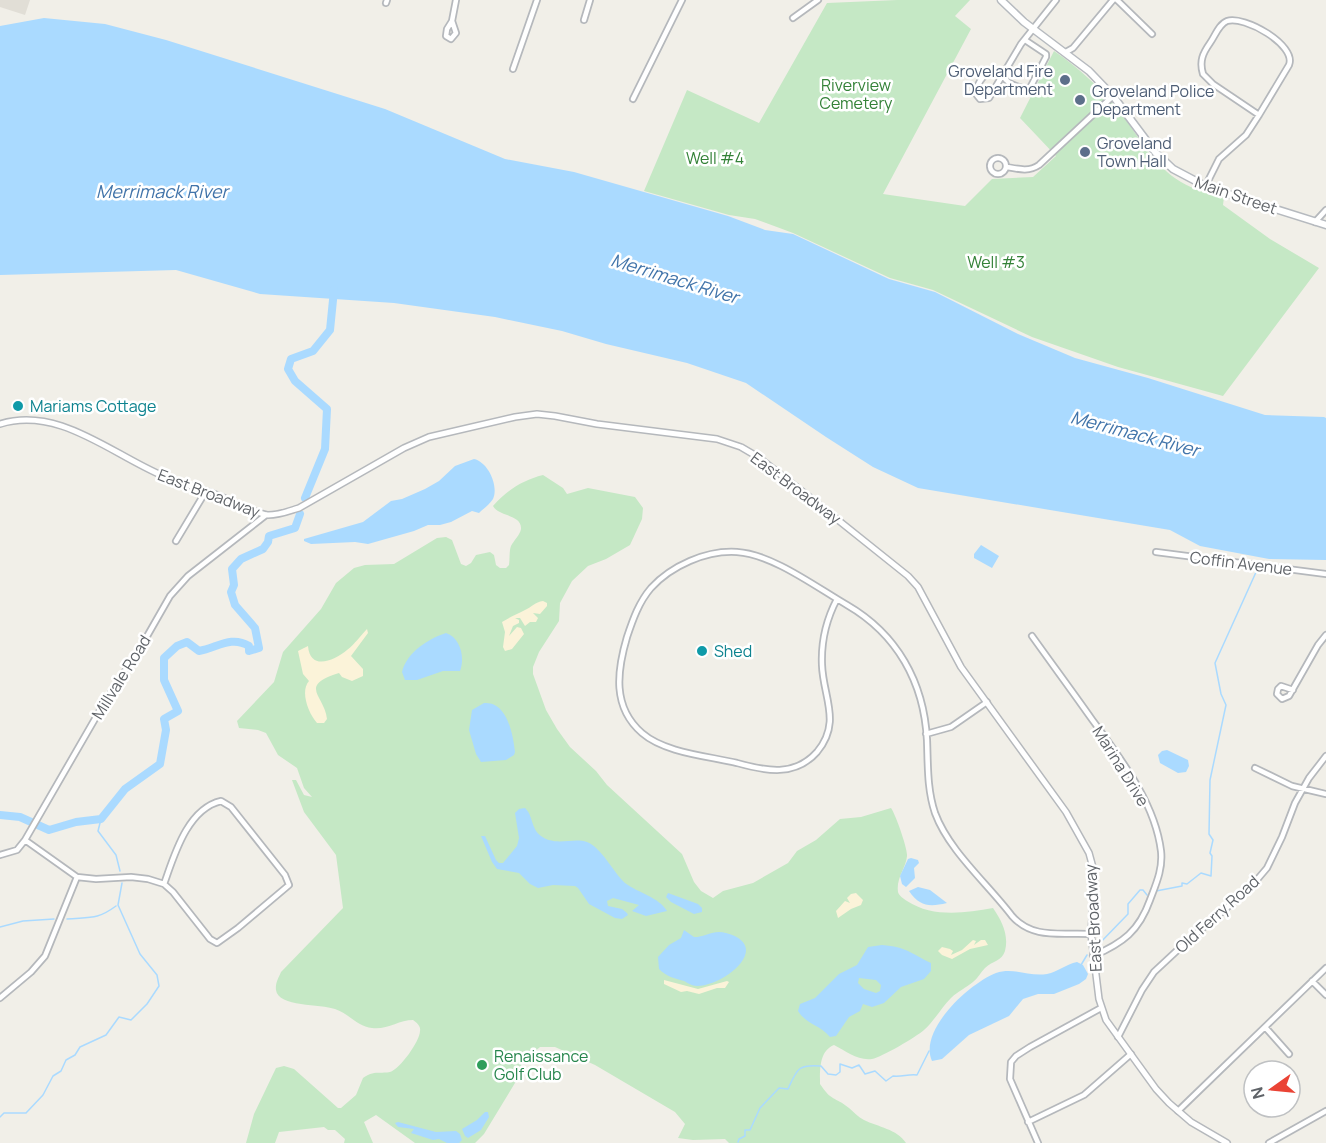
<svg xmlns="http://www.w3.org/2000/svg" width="1326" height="1143" font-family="Manrope,sans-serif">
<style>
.education{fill:#e1ded6}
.green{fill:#c5e8c5}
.sand{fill:#fbf3d9}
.water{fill:#aadaff;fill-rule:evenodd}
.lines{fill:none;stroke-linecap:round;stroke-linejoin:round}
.stream{stroke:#aadaff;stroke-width:1.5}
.river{stroke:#aadaff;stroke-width:8}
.minor-casing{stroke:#b5b8bc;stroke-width:8}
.tertiary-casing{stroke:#b5b8bc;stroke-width:8}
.secondary-casing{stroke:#b6babf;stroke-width:9}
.minor{stroke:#fff;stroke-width:4.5}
.tertiary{stroke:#fff;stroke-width:5}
.secondary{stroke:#fff;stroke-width:6}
.service-dot{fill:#5c6f8a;stroke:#fff;stroke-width:2}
.culture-dot{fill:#0f9aa8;stroke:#fff;stroke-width:2}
.leisure-dot{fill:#2e9e5b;stroke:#fff;stroke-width:2}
.labels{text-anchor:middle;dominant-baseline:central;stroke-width:5;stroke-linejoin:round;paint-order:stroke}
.service-label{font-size:16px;fill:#4e5e75;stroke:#fff;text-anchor:start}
.park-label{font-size:16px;fill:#348238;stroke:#fff}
.street-label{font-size:16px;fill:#5f6368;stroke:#fff}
.culture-label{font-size:16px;fill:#0d838f;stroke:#fff;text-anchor:start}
.leisure-label{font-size:16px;fill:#27864d;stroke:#fff;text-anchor:start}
.water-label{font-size:18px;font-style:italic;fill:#4174aa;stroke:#fff}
</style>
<rect width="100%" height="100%" fill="#f1efe8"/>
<path class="education" d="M0 0H30L25 15 0 7Z"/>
<path class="green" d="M897 0H970L955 16 971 29 883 194 965 206 992 179 1033 177 1056 156 1020 118 1054 51C1079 68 1102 89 1121 113 1139 137 1154 166 1181 182 1194 190 1210 193 1224 197L1223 205 1270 239 1319 268 1223 396 1118 367 1032 337 933 290 890 278 793 233 755 219 729 215 644 191 687 90 759 123 827 3Z
M543 475 563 488 567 494 588 488 635 497 643 508 642 519 630 545 606 559 588 566 572 581 560 603 559 621 539 652 533 667V674L546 710 557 729 570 747 596 771 607 785 682 854 694 882 701 891 713 898 723 891 753 883 788 863 797 851 816 840 840 819 861 817 891 808C895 813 908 849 907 856 906 868 896 878 898 892 899 896 904 899 907 901 933 918 965 913 993 908 1002 921 1009 935 1005 951 1002 961 992 961 985 968 981 972 978 978 973 982 966 988 958 991 951 998 941 1008 935 1020 924 1030 916 1037 882 1057 872 1059 858 1061 846 1051 834 1045 819 1051 820 1070 820 1084 832 1102 834 1096 849 1108 854 1112 858 1117 864 1120 878 1127 897 1129 906 1143H729L725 1139 693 1140 678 1138 685 1124 675 1112 595 1065 555 1047H540L522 1062 518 1078 484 1134 475 1143H415L376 1115 364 1122 373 1143H344L345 1139 335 1130H328L324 1127 279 1132 275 1143H246L254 1114 276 1068 284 1066 294 1069 338 1108H341L356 1095 363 1078C374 1070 378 1074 390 1072 400 1069 420 1041 420 1031 421 1026 417 1023 413 1020 399 1020 387 1030 372 1028 358 1027 348 1013 335 1009 321 1004 278 1007 276 990 275 983 279 977 281 972L343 908 336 855 304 812 292 780H296L304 795 312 797 304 788 297 768 278 755 266 733 258 730 239 728 237 721 274 682 283 652 321 609 336 583 354 568 365 565 394 564 437 538 446 537 452 540 461 564 466 566 471 563 476 555 490 552 494 555 496 565 500 568H506L509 565C510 559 509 551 511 546 514 540 520 535 521 529 522 514 499 517 493 506 507 490 523 480 543 475Z"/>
<path class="sand" d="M543 601 547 603V606L540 614 533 613 538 618 536 622H530L525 626 520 618H515L519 620V623L513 626 509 636 517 627 521 628 524 634 512 649 505 651 503 647 505 632 502 622C510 617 517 614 525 610 532 607 535 602 543 601Z
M367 629 368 633 351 656 363 669V676L352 681 342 677 339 673C297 686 325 696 327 719L324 723H317C308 713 300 691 309 681L303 674 298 651 308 646C310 671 334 661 347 650 355 644 360 636 367 629Z
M856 893 863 900 861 905 851 909 838 918 836 911 845 901 850 903 847 898 851 894Z
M973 940 976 941 974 945 981 940H985L988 945 970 949 952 959 942 955 938 951 942 947 950 949 953 951 951 955 962 950Z
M664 980 698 989 727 981 729 982 725 988H717L699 994 687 991 681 992 664 984Z"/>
<path class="water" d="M44 18 105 24 166 40 385 109 505 159 574 172 728 216 765 230 793 234 889 279 935 292 1018 334 1075 358 1148 378 1265 415 1324 417 1326 418V560L1269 559 1200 546 1170 530 918 488 873 467 826 437 746 383 687 363 606 344 562 331 495 317 394 303 260 294 176 270 0 275V26Z
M474 459C488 462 499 486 493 499 490 504 483 509 479 513L472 511 451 522 440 525H428L414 531 368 544 355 542 311 544 304 541V539L363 522 391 501 402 499 425 489 439 481 455 466Z
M981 545 999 556 992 568 974 558V554Z
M446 633C461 638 465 658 460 671H443L417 680H405L402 672C407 652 428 639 446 633Z
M484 703C507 701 513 734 515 752L514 755 506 760 481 762 476 754 469 730 472 710Z
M1167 750 1188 760 1189 766 1186 772 1178 773 1160 763 1158 755 1162 751Z
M525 808C533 815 531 829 541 836 556 847 573 837 587 842 602 848 613 872 625 883 638 893 659 897 667 911L646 916 632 911 639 905 613 898 607 901 608 906 622 909 627 913 628 915 622 919 615 918 589 904 578 888 575 886 553 885 538 888 530 884 519 873 497 869 492 862 481 836H485L496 860 499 863H503L517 846 519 838 515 813 519 809Z
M911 858 918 860 919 863 914 868 915 878 906 887 902 884 900 876 908 859Z
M918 887 930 890 947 903C930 907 920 907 909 891Z
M668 893 698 904 702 908V912L694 914 671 902 666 897Z
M684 930 694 937C706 937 714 929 726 933 774 946 724 986 697 986 692 986 688 983 684 981 674 978 667 977 659 969L658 957 669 945 681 938Z
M882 945C907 947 910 953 931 963V971L924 979 901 987 884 1003 872 1007 863 1004 860 1011 849 1017 836 1036 830 1037C819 1024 807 1025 798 1011L800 1004 815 998 839 974 857 965 868 947ZM859 978 876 980 881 985 880 991 876 993 864 989 858 983Z
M1077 962 1083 965 1088 974 1086 979 1079 984 1054 994H1038L1023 999 1009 1016 969 1035 942 1059 932 1061C918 1030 970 983 996 973 1014 967 1029 977 1047 974 1058 972 1066 964 1077 962Z
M485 1112H488L489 1117 481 1130 468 1138 465 1136 462 1129 477 1120Z
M398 1122 436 1132 456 1131 460 1134 462 1140 459 1143H447L439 1139 433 1140 411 1133 414 1129 398 1127 395 1123Z"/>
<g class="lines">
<path class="stream" d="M101 819 98 831 116 855 120 871
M1156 891 1182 886V883L1187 884 1201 873 1211 876 1212 856 1210 853 1213 840 1209 834 1210 780 1226 705 1221 694 1215 663 1257 570
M67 919C90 917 97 920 116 906
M0 927 23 921 54 919
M1096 947 1128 914V904L1140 890H1143L1147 895
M1081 965 1087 955
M0 1117 4 1113H26L43 1095 53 1076 61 1071 66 1060 75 1055 80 1047 106 1035 119 1017 131 1020 147 1004 159 986 157 975 140 954 118 905 122 883
M738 1142 739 1139 745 1136V1130H750L760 1108 779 1088 788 1089C797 1069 798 1064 821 1066L828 1074 836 1075 840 1072V1064L852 1068 859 1065 865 1074 875 1071 886 1081 893 1076C902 1077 908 1074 917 1075L929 1051"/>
<path class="river" d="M305 498 325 449 327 409 295 381 288 369 291 359 313 351 330 330 334 290
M0 815 20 817 49 830 76 822 101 819 125 789 160 764 166 730 164 719 178 711 164 680V658L177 646 187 642 199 651C217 648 231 635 249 646V651L259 648 255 628 235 605 231 592 234 585 232 569 241 559 263 549 268 542 269 536 295 528 300 514"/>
<defs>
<path id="minor" d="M1117 0 1152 34
M386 3 387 0
M793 18 818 0
M584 20 590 0
M452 21 456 33 451 39 446 36 447 29 452 21 456 0
M1025 40 1046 54V57L1031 86 1028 89C1021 88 1012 86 1006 80 1004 78 1003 75 1000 73 987 66 976 84 976 94L980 99 989 98 1021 44 1056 0
M1066 52 1073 48 1113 0
M513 69 537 0
M633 99 682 0
M990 166a8 8 0 1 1 16 0a8 8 0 1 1-16 0Z
M1007 167C1018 169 1029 172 1039 165L1113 96
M1205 187 1219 159 1246 135 1259 115 1213 84 1203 74C1199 61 1203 53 1210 43 1215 36 1219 24 1227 21 1244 15 1297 45 1289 65L1259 115
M1315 222 1326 210
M176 541 206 491
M1156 552 1326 574
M837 599C826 620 821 642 822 665 823 697 842 722 817 752 795 777 766 771 737 763 708 756 665 753 642 733 612 707 617 671 627 637 633 619 639 602 651 588 671 566 706 550 737 552 772 554 816 587 847 605 897 634 924 682 927 740 928 765 927 789 935 813 949 851 987 883 1012 916 1033 940 1062 932 1091 934
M1032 636C1052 664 1072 691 1091 718 1120 758 1155 802 1161 851 1163 869 1156 884 1150 900 1139 931 1123 943 1093 956
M1293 690 1281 686 1278 689 1277 694 1282 699 1289 696 1318 645 1326 635
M926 734 951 727 987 702
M1255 768 1292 786 1326 794
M25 840 77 877 96 879 131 877 148 879 164 884C174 856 187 809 221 801L231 807 285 875 289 885 238 928 217 943 210 939 173 892 164 884
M0 855 17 850 25 840 103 705 142 645 170 596 188 576 266 515
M1312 981 1326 995
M0 998 31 972 45 956 77 877
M1265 1027 1289 1054
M1118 1037 1142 990 1154 972 1183 945 1250 888 1267 868 1282 837 1295 803 1309 778 1326 756
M1178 1111 1326 968
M1028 1122 1084 1095 1131 1054
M1038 1143 1010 1079 1011 1062 1016 1056 1030 1047 1101 1008
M1269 1143 1326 1111"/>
<path id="tertiary" d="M0 424C58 406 110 453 161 475 179 483 199 488 217 495 230 500 257 514 268 515 280 515 289 511 299 508L404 448 429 437 515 417 537 414 555 416 597 424 717 439 741 447 758 457 808 496 908 576 918 587 961 667 1066 812 1089 853 1095 875 1091 934 1099 999 1106 1020 1156 1089 1169 1103 1191 1122 1227 1143"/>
<path id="secondary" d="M1001 0 1024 22 1089 71 1113 96 1155 152 1173 169 1209 188 1326 225"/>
</defs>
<use href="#minor" class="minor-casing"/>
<use href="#tertiary" class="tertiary-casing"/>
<use href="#secondary" class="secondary-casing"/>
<use href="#minor" class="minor"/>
<use href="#tertiary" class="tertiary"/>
<use href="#secondary" class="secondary"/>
</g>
<g class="service-dot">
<circle cx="1065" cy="80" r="6"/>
<circle cx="1080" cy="100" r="6"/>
<circle cx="1085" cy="152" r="6"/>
</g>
<g class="culture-dot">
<circle cx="18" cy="406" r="6"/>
<circle cx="702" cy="651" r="6"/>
</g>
<circle class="leisure-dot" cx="482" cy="1065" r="6"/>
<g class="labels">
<g class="service-label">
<text x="1053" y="71" text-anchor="end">Groveland Fire<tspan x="1053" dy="18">Department</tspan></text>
<text x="1092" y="91">Groveland Police<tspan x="1092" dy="18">Department</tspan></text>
<text x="1097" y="143">Groveland<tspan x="1097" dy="18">Town Hall</tspan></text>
</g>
<g class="park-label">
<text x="856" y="85">Riverview<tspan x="856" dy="18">Cemetery</tspan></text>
<text x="715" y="158">Well #4</text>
<text x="996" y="262">Well #3</text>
</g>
<g class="street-label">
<text transform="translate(1236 195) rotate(19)">Main Street</text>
<text transform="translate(796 488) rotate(37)">East Broadway</text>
<text transform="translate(209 493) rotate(21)">East Broadway</text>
<text transform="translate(1241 563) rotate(7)">Coffin Avenue</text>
<text transform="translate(121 677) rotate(-58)">Millvale Road</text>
<text transform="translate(1121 766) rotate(58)">Marina Drive</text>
<text transform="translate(1217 914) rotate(-42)">Old Ferry Road</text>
<text transform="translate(1093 918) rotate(-93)">East Broadway</text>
</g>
<g class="culture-label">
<text x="30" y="406">Mariams Cottage</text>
<text x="714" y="651">Shed</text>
</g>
<g class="leisure-label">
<text x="494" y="1056">Renaissance<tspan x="494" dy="18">Golf Club</tspan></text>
</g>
<g class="water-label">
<text x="162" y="191">Merrimack River</text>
<text transform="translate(675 278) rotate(17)">Merrimack River</text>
<text transform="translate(1135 433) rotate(15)">Merrimack River</text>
</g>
</g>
<g transform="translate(1272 1089) rotate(255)"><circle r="28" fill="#ffffff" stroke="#bfc1c3" stroke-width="1.5"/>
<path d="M0-4.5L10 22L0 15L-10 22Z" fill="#ea4335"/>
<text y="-9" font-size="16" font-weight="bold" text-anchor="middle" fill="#5f6368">N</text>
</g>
</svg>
